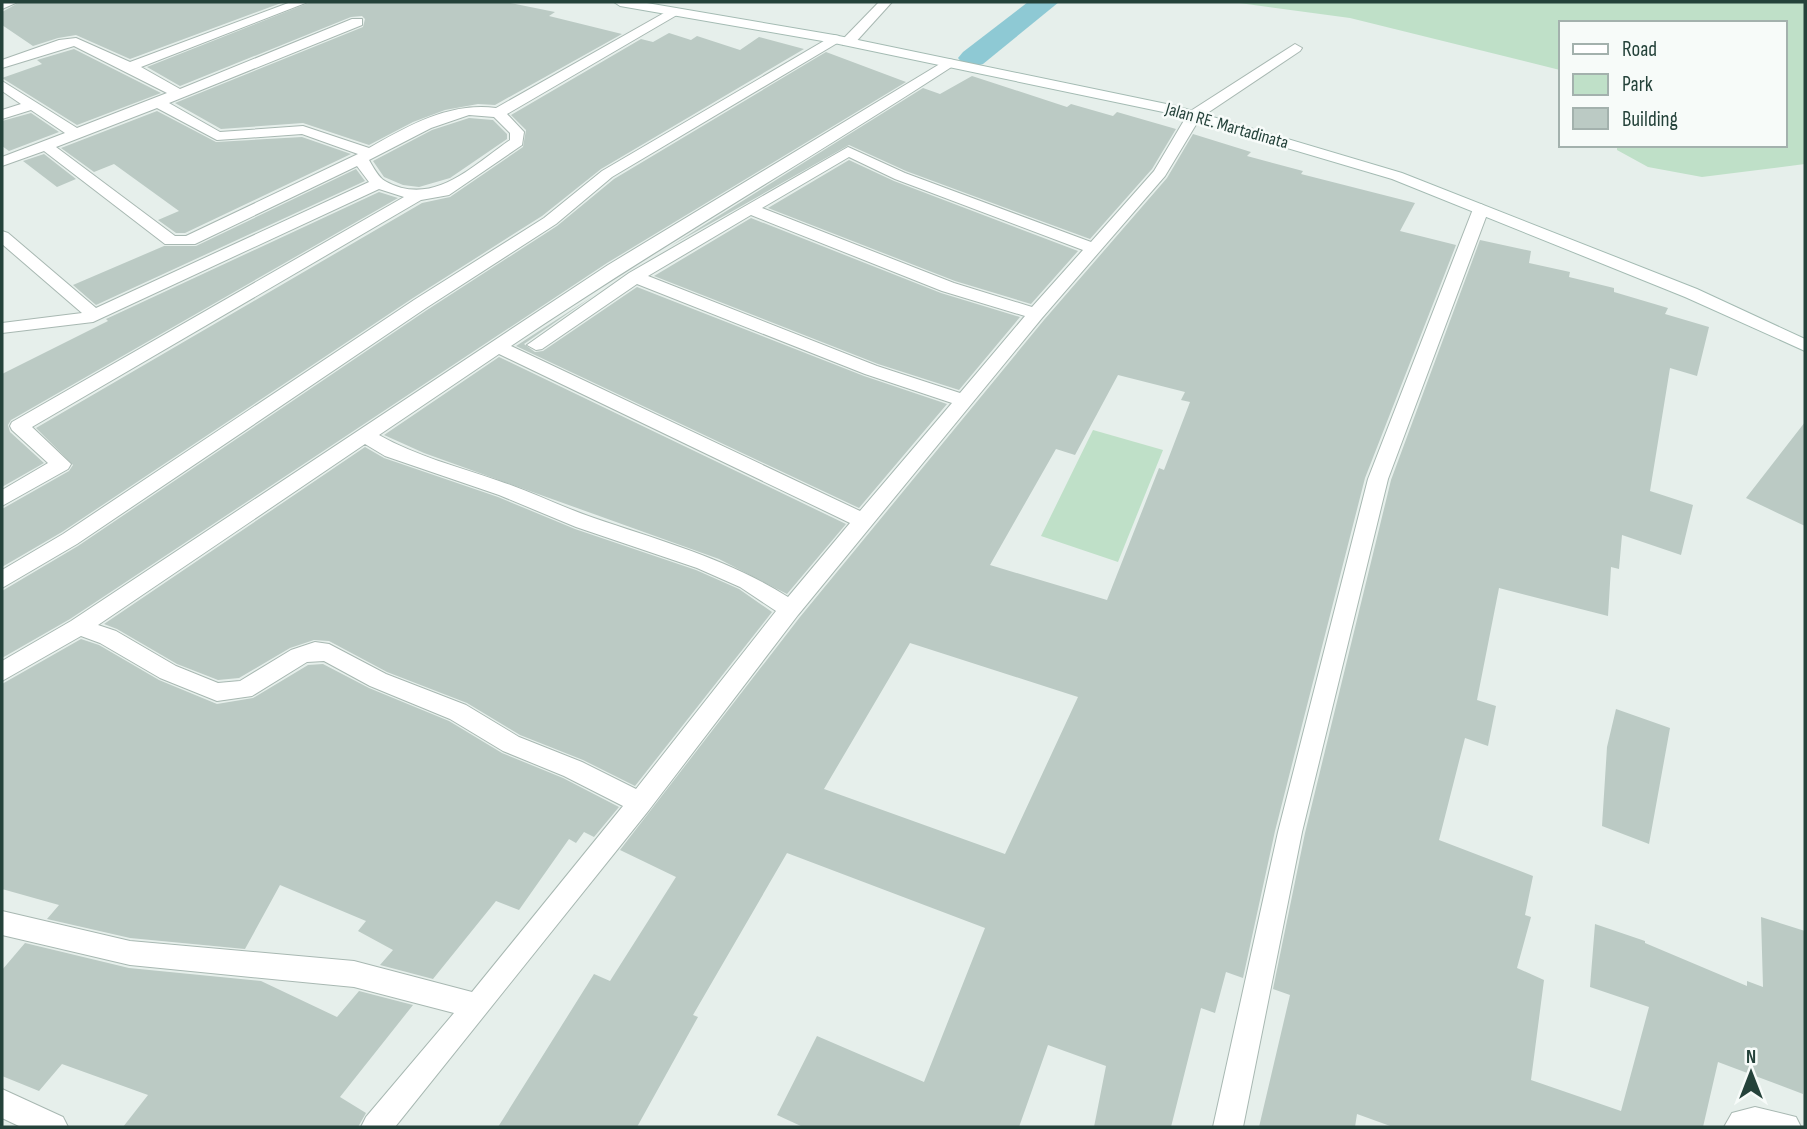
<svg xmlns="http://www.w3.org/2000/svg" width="1807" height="1129" font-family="'Sofia Sans Condensed',sans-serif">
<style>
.green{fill:#bfe0c8}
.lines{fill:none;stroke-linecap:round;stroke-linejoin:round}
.canal{fill:#8ec9d4;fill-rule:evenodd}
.building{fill:#bbcac4;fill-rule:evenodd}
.service-casing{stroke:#a8b8b2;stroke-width:2}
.minor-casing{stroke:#a8b8b2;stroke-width:2}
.secondary-casing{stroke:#a4bbb3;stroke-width:2}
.service{fill:#fff;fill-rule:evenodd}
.minor{fill:#fff;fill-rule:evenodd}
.secondary{fill:#fff;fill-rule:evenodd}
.labels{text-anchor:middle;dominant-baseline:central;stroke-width:5;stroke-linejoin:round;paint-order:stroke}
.far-street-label{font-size:18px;fill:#24423a;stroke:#f7fbf9}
</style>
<rect width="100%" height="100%" fill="#e6efeb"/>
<path class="green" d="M1232 2H1805V164L1702 177 1648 167 1617 150V145H1784V23H1560V70L1350 18Z
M1093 430 1163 450 1118 562 1041 536Z"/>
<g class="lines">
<path class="canal" d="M1028 2H1059L983 64 973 67 963 64 958 58 963 52Z"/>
</g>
<path class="building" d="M20 2H284L130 59 76 35 58 38 33 46 2 25V12Z
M311 2H506L555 12 549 16 622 34 495 105 478 104 445 110 413 122 369 145 303 123 221 129 175 103 363 27 365 19 362 16 351 17 180 86 147 67Z
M669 33 691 40 697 36 740 50 759 37 804 49 601 169 542 216 413 298 62 532 2 567V509L69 471 73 465 36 428 422 203 450 197 523 147 526 130 511 115 641 39 653 42Z
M74 49 161 93 77 125 2 78 42 64 37 60Z
M826 52 906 82 607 263 70 619 2 658V591L78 546 427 310 557 226 614 179Z
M972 76 1067 107 1071 104 1113 116 1117 112 1176 129 1152 169 1090 239 906 171 849 145 669 247 923 88 940 94Z
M157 111 216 142 302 137 351 154 185 233H176L158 220 179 211 114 164 94 172 61 148Z
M31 113 59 132 9 151 2 146V121Z
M469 118 493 120 507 134V139L450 178 419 187 403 185 384 177 373 161 432 130Z
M1193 134 1251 152 1247 156 1303 171 1301 174 1415 203 1400 231 1456 245 1365 478 1275 831 1243 978 1226 972 1215 1013 1201 1008 1171 1127H1094L1106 1066 1048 1045 1019 1127H803L777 1115 817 1036 924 1082 985 928 787 853 693 1015 698 1017 637 1127H498L594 974 610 981 676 877 620 850 800 617 1044 320 1167 178ZM1118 375 1185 392 1181 400 1190 402 1164 470 1159 468 1107 600 990 565 1056 449 1075 455ZM910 643 1078 697 1005 854 824 789Z
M44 154 76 179 57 187 23 161Z
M849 160 894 181 1078 251 1031 304 955 281 768 208Z
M356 169 365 181 96 305 73 285 164 246H196Z
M379 192 398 198 11 420 8 425 10 432 44 463 2 487V374L108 321 106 319Z
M751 218 941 293 1020 317 959 390 878 364 654 276Z
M1480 240 1531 251 1529 263 1570 272 1569 277 1614 288V292L1668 308 1665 314 1709 327 1697 376 1670 368 1650 491 1693 505 1681 555 1622 535 1619 569 1611 567 1608 616 1499 588 1477 700 1496 706 1488 746 1465 738 1439 840 1533 876 1525 915 1531 917 1517 968 1544 980 1531 1080 1621 1111 1649 1007 1590 987 1595 924 1645 941V943L1747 986V981L1763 987 1761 917 1805 931 1803 1094 1718 1062 1703 1127H1393L1357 1114 1355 1127H1259L1290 995 1273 989 1305 833 1391 480Z
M637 287 864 376 947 404 859 508 516 346 593 296 524 344 535 352 543 351Z
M499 357 846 524 787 594 719 559 424 453 384 435Z
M1805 422V526L1746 498Z
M365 447 384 458 498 497 575 529 696 570 739 589 772 612 635 786 583 760 520 735 467 703 387 672 329 641 314 640 290 648 239 678 218 680 177 664 117 629 104 624Z
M81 639 99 645 159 680 217 704 253 698 308 665 323 664 369 688 449 721 502 753 563 778 619 807 594 837 584 832 576 843 569 839 519 910 496 901 433 979 380 965 393 950 358 931 366 921 280 885 245 949 130 938 47 919 59 905 2 889V684Z
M1616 709 1670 728 1649 844 1602 826 1607 747Z
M25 943 129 968 261 981 337 1017 359 991 413 1005 340 1097 366 1113 358 1127H123L148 1095 62 1064 39 1091 2 1076V970Z"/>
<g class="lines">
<defs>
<path id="service" d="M879 2H892L853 45H843V39Z"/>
<path id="minor" d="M2 2H18L2 9Z
M291 2H308L141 67 180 89 352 19H362V25L169 103 220 132 303 126 369 148C408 126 449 102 496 108L671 9 676 8 682 12 507 114 524 132 522 145 449 195 421 200 32 427 71 464 68 469 2 506V490L48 463 12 430 10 426 12 422 404 197 379 189 93 322 2 333V323L82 313 2 244V231L8 233 96 308 369 182 357 166 195 244H165L44 151 2 166V157L65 133 31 110 2 119V110L21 104 2 91V81L77 128 167 93 74 46 2 68V60L59 40 76 38 130 62ZM157 108 217 140 302 134 358 154 186 236H175L56 147ZM469 115 494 117 510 133V140C472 166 433 208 385 181 379 178 373 167 369 160L431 128Z
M834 35 839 36V42L612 177 556 224 426 308 77 544 2 588V570L63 534 414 300 544 218 602 171Z
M1295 44 1302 48 1300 51 1200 118 1165 176 1042 318 798 615 649 810 395 1127H361L366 1117 454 1013 354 987 130 965 2 935V911L130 941 354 961 472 992 623 806 564 776 503 751 450 719 370 686 324 661 307 662 252 696 217 701 160 678 100 643 81 636 2 681V661L71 621 608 265 948 59 953 60V66C807 161 656 248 511 346L860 511 952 403 865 374 637 284 542 349 536 350 527 345 629 273 848 147 905 173 1091 242 1154 171 1189 112ZM849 157 895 179 1083 250 1032 307 954 283 762 208ZM751 215 942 291 1025 316 960 393 877 366 648 276ZM499 354 850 523 788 597C728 559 661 541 594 518 562 507 532 492 499 481 459 467 416 456 379 435ZM365 444 385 456 499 495 576 527 697 568 740 587 776 611 636 789 582 762 519 737 466 705 386 674 329 644 315 642 291 650 240 681 218 683 176 666 116 631 98 625Z
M1481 204 1489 209 1388 479 1302 832 1243 1127H1213L1278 832 1368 479 1473 209Z
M2 1089 63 1117 68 1127H21L2 1118Z
M1755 1107 1796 1117 1801 1127H1724L1732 1113Z"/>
<path id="secondary" d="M614 2H641L834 35 1176 106 1402 173 1697 289 1805 339V351L1685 297 1392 179 1168 113 834 43 620 6Z"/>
</defs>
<use href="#service" class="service-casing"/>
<use href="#minor" class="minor-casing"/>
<use href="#secondary" class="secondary-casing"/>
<use href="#service" class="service"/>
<use href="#minor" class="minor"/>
<use href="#secondary" class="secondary"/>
</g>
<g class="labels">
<g class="far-street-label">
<text transform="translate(1227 126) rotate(16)">Jalan RE. Martadinata</text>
</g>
</g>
<rect width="1807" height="1129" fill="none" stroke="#24423a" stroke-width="7"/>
<rect x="1559" y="21" width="228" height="126" fill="#f7fbf9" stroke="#a3b1ad" stroke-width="2"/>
<rect x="1573" y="44" width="35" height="10" fill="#ffffff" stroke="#a3b1ad" stroke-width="2"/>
<text x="1622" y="56" font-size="21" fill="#24423a">Road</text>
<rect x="1573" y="74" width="35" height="21" fill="#bfe0c8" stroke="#a3b1ad" stroke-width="2"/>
<text x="1622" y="91" font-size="21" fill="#24423a">Park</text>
<rect x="1573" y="108" width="35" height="21" fill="#bbcac4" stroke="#a3b1ad" stroke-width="2"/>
<text x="1622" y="126" font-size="21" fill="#24423a">Building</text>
<g transform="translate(1751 1073)" stroke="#f7fbf9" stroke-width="5" paint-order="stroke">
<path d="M0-5L12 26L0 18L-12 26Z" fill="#24423a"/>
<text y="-10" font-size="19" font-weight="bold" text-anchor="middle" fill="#24423a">N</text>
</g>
</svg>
